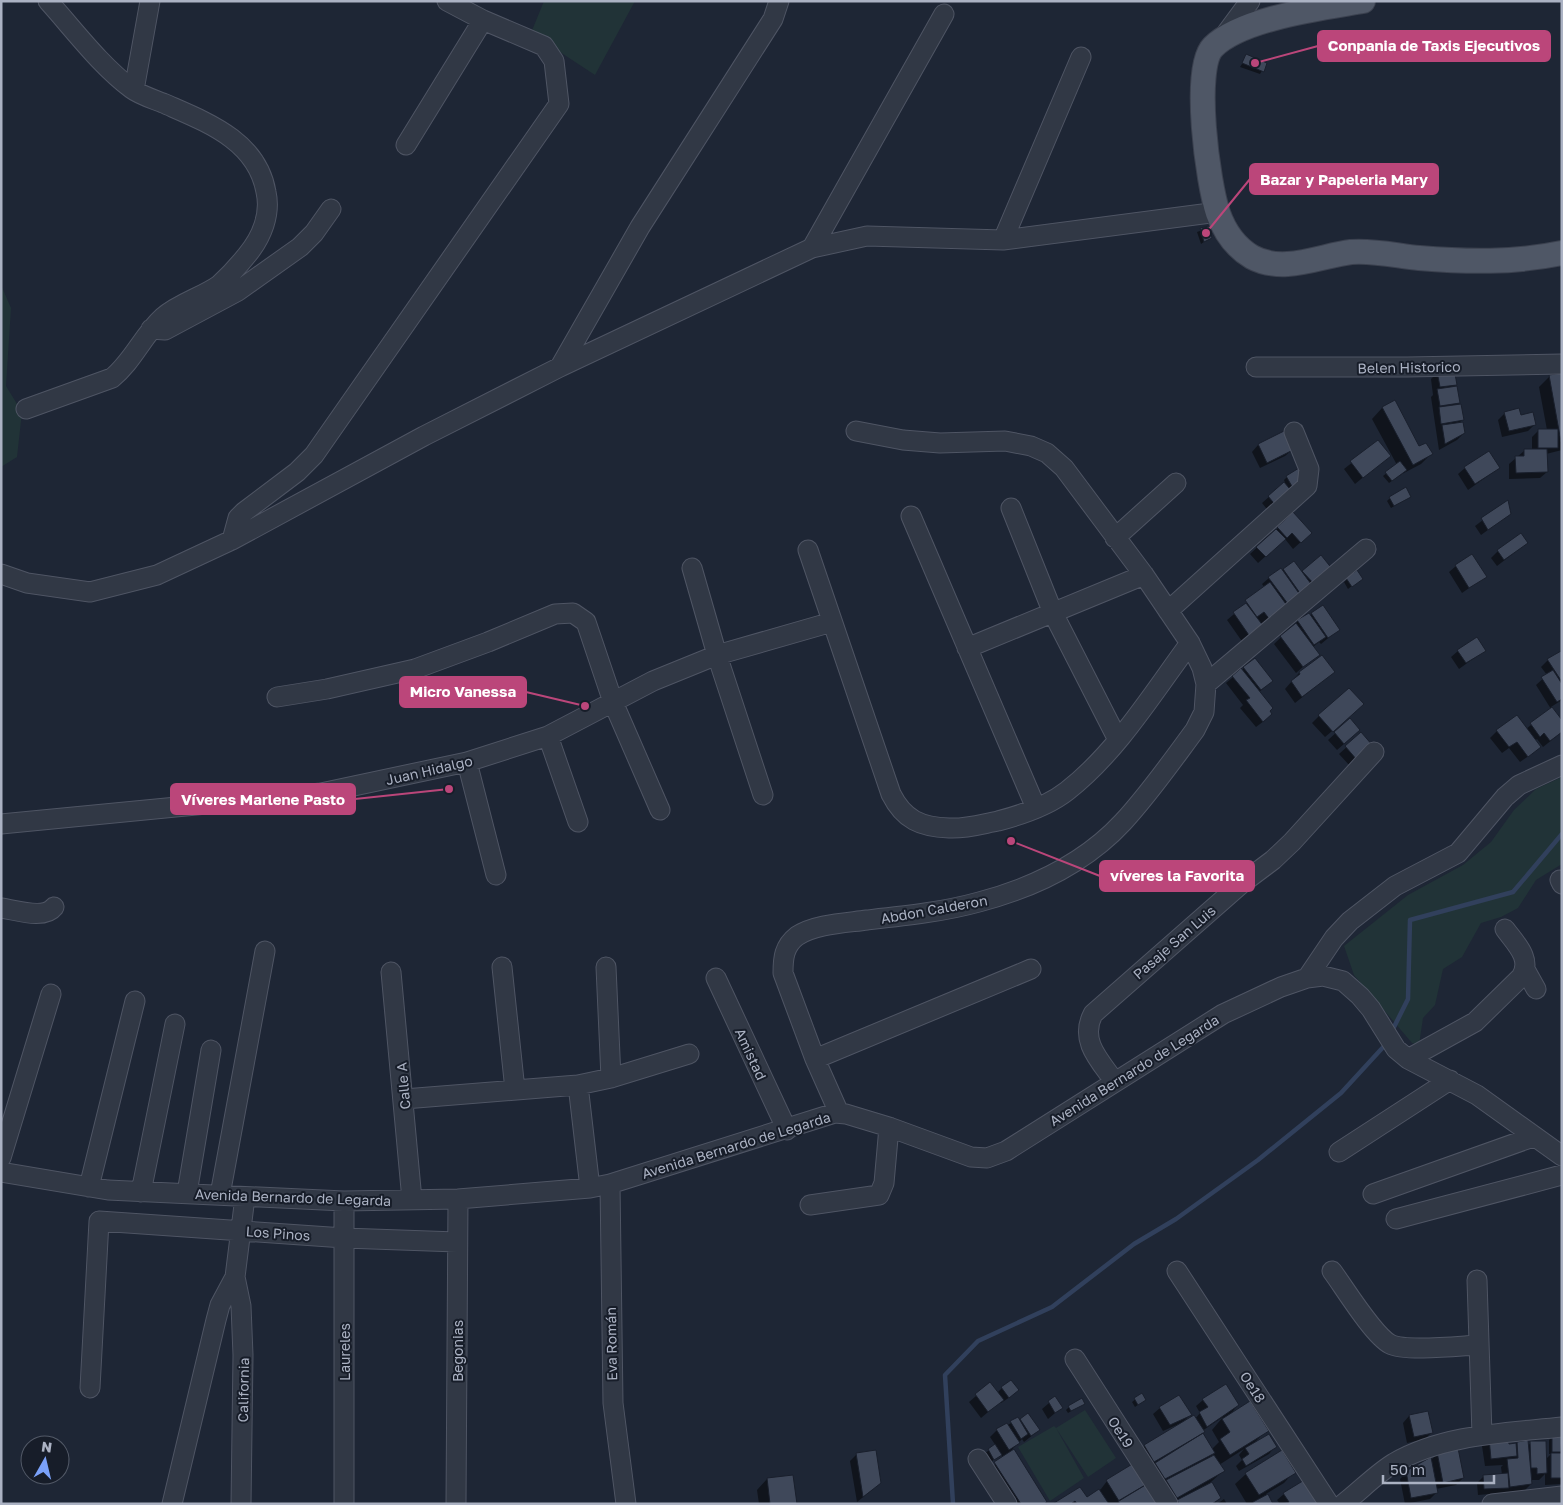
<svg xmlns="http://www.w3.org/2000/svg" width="1563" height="1505" font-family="'Golos Text',sans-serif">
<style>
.green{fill:#213337}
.shadow{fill:#0007;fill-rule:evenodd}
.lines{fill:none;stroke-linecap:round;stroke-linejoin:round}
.stream{stroke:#31405c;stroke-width:4.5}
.building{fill:#3f485a;stroke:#191f2c}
.minor-casing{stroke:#4f5564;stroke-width:21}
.major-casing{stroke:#3b414f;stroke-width:26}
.minor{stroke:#313845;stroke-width:19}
.major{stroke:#4f5766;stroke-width:24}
.labels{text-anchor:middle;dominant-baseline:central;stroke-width:4;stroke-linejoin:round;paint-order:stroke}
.street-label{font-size:14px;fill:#abb2c3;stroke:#171d29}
.leader{fill:none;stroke:#bb467a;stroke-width:2}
.callout-dot{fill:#bb467a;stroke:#171d29;stroke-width:2}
.callout{fill:#bb467a;stroke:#bb467a;stroke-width:2}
.callout-label{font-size:15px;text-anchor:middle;font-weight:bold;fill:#fff}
</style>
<rect width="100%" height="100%" fill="#1e2635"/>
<path class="green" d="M544 1H635L595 75 531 33Z
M1 285 11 308 6 386 22 412 17 457 1 467Z
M1562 777V864L1536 880 1518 908 1501 917 1481 923 1462 957 1443 969 1435 1005 1423 1018 1419 1045 1412 1043 1354 975 1344 946 1408 895 1463 865 1491 842 1514 810 1536 789Z
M1085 1410 1116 1458 1088 1477 1056 1428 1084 1478 1050 1501 1018 1447 1054 1426 1056 1428Z"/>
<path class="shadow" d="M1247 56 1266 64 1260 74 1240 67Z
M1208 228 1211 237 1201 244 1197 232Z
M1438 372 1456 384 1452 388H1456L1462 420 1459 423 1464 433 1457 440 1439 450 1431 397 1433 395 1431 379Z
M1562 374V450L1546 454 1547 472 1540 478 1509 479V464L1524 451H1532V437L1538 431 1547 430 1539 387 1550 376Z
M1394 402 1419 448 1431 454 1421 464 1402 474 1389 483 1383 476 1397 465 1372 419 1382 408Z
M1505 413 1520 416 1535 424 1528 431 1502 437 1498 420Z
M1283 433 1292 450 1285 456 1260 468 1252 452 1258 445Z
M1378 442 1389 456 1355 484 1344 469Z
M1465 468H1499L1468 490 1458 474Z
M1287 477 1305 480 1270 513 1262 503 1285 483 1284 480Z
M1410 497 1391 508 1387 501 1390 498Z
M1507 502 1510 514 1481 535 1475 526Z
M1293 514 1303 540 1293 549 1285 539 1258 563 1250 554Z
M1527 543 1497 566 1491 558 1498 551Z
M1321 557 1325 576 1246 647 1227 620 1265 588 1262 584 1269 578 1293 563 1301 574Z
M1456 566 1485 577 1462 593 1449 572Z
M1357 572 1358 581 1348 589 1344 582Z
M1312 614 1338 630 1321 644 1319 642 1313 647 1318 654 1296 673 1274 644 1298 621Z
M1458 651H1484L1459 669 1451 657Z
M1562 655V700L1551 707 1562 722V732L1543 747 1537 739 1535 741 1533 753 1520 762 1509 748 1502 753 1490 738 1497 731 1526 729 1551 709 1536 685 1547 675 1541 667 1548 660Z
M1322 657 1334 672 1295 703 1285 689 1299 673Z
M1244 668 1265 687 1259 692 1268 712 1264 721 1256 727 1240 708 1243 705 1226 683Z
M1356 711 1325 737 1312 723 1319 716Z
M1350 720 1352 737 1337 750 1328 740Z
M1361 734 1372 746 1350 766 1339 754Z
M990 1384 997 1393 1002 1388 1010 1397 1001 1403 1000 1402 981 1418 969 1402Z
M1141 1395 1145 1400 1135 1407 1132 1402Z
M1055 1398 1061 1408 1048 1419 1042 1409Z
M1203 1400 1238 1405 1229 1416 1267 1430 1256 1441 1275 1447 1269 1454 1239 1471 1236 1466 1242 1460 1239 1455 1244 1449 1219 1465 1223 1471 1211 1482 1220 1498 1214 1504H1175L1134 1457 1144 1446 1180 1425 1179 1424 1163 1431 1153 1414 1160 1408 1190 1415 1183 1422 1195 1419 1200 1413 1196 1406ZM1223 1417 1212 1430 1219 1442 1212 1449 1202 1431ZM1213 1454 1214 1456 1207 1460Z
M1083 1404 1068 1413 1066 1410 1069 1407Z
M1028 1415 1039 1430 1024 1442 1022 1439 1008 1454 1043 1504H1010L988 1470 1003 1458 1001 1454 991 1462 985 1453 996 1446 990 1437 997 1430Z
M1409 1416 1431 1433 1425 1439 1407 1443 1403 1423Z
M1562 1436V1484L1545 1485V1474L1539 1480H1531V1484L1524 1491 1478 1495 1477 1483 1484 1476 1502 1475 1501 1467 1503 1465 1485 1466 1482 1446 1489 1439 1508 1445 1517 1443 1527 1446 1531 1443 1545 1460 1551 1454H1549V1440L1552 1437Z
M1438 1453 1463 1478 1456 1485 1436 1489 1437 1492 1430 1499 1405 1504 1400 1479 1407 1472 1431 1460Z
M857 1454 872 1490 857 1502 850 1461Z
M1294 1472 1284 1483 1266 1494 1272 1504H1247L1235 1484 1246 1474Z
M767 1479 796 1504H759L757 1490Z
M1107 1481 1157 1504H1056L1080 1488 1086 1499 1101 1489Z
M1284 1494 1320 1504H1280L1277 1500Z
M1224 1499 1227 1504H1217Z"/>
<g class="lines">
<path class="stream" d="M1391 1033 1408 999 1410 920 1513 892 1562 834
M953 1504 945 1375 978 1341 1052 1307 1134 1244 1176 1219 1258 1160 1341 1093 1386 1044"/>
</g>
<path class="building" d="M1246 54 1267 63 1264 72 1242 63Z
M1209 226 1212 238 1204 242 1200 228Z
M1454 368 1457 385 1440 387 1437 371Z
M1562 373V442H1561L1549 375Z
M1457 386 1460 403 1440 406 1437 389Z
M1395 400 1419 446 1426 443 1433 454 1413 465 1382 407Z
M1461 404 1464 420 1441 424 1439 407Z
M1519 408 1521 415 1533 412 1536 425 1509 431 1504 412Z
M1463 422 1465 433 1445 444 1442 425Z
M1538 429H1558V448H1538Z
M1284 431 1293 450 1267 463 1258 444Z
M1378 440 1391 456 1363 478 1350 461Z
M1524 449H1547L1548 472 1516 473 1515 456H1524Z
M1489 451 1500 468 1475 484 1464 467Z
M1400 461 1407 470 1392 481 1385 472Z
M1299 468 1306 480 1293 488 1286 476Z
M1284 482 1294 494 1277 507 1268 496Z
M1406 487 1411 497 1394 506 1389 497Z
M1508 500 1511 514 1488 530 1481 518Z
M1293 512 1312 533 1301 543 1292 533 1287 538 1277 527Z
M1276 529 1286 539 1266 557 1256 547Z
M1521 533 1528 543 1504 560 1497 550Z
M1472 554 1487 577 1469 588 1455 565Z
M1321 555 1333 570 1315 585 1302 571Z
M1294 561 1314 588 1302 596 1283 569Z
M1281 568 1303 599 1291 608 1268 577Z
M1357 570 1363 579 1352 587 1346 578Z
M1270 582 1291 611 1273 624 1264 612 1257 617 1245 600Z
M1246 603 1267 631 1253 641 1233 612Z
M1323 605 1340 630 1328 638 1311 613Z
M1309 613 1326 637 1314 645 1297 620Z
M1296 623 1320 655 1303 667 1280 636Z
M1477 637 1486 651 1466 663 1457 650Z
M1561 651 1562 653V682L1547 659Z
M1322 655 1335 672 1302 697 1291 681 1300 674 1299 672Z
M1255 658 1273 681 1261 690 1243 667Z
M1241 668 1273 708 1270 711 1272 714 1263 722 1246 700 1250 698 1232 676Z
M1553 670 1562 684V699L1557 702 1541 677Z
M1349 688 1364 704 1333 732 1318 715Z
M1552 707 1562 720V732L1550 741 1544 733 1540 737 1530 723Z
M1517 715 1541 747 1528 757 1517 742 1509 747 1496 730Z
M1350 718 1360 730 1344 744 1334 732Z
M1361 732 1373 746 1357 760 1345 746Z
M1011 1380 1019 1390 1009 1398 1001 1387Z
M990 1382 1004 1400 988 1412 975 1394Z
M1226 1384 1239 1405 1207 1427 1199 1412 1208 1407 1202 1399Z
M1142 1393 1146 1400 1138 1405 1134 1398Z
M1179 1395 1192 1415 1170 1425 1159 1407Z
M1055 1396 1063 1408 1055 1413 1048 1401Z
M1082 1398 1085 1404 1071 1411 1068 1406Z
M1250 1401 1269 1431 1230 1455 1220 1439 1230 1432 1222 1419Z
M1428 1411 1433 1433 1414 1437 1409 1415Z
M1028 1413 1040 1430 1031 1436 1020 1419Z
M1194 1415 1205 1432 1154 1462 1144 1445Z
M1018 1417 1028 1434 1021 1439 1010 1421Z
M1007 1423 1020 1443 1009 1450 996 1429Z
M1203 1433 1215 1453 1165 1479 1155 1463Z
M1269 1434 1277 1447 1246 1466 1242 1459 1249 1454 1245 1448Z
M1552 1435H1562L1561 1452H1552Z
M1508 1436 1509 1444 1516 1443 1517 1456 1491 1459 1489 1438Z
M1528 1440 1532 1484 1510 1487 1507 1459 1518 1458 1517 1442Z
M1530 1441H1546L1547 1473 1537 1474V1468H1531Z
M995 1444 1002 1455 994 1460 988 1449Z
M1458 1448 1464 1478 1443 1483 1437 1452Z
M1014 1449 1047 1502 1044 1504H1021L994 1462Z
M876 1450 881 1483 863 1497 856 1453Z
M1282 1450 1296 1473 1259 1495 1245 1473Z
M1551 1453H1562V1478H1551Z
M1214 1455 1225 1471 1177 1498 1166 1480Z
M1431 1457 1438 1493 1411 1498 1406 1471Z
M1134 1463 1147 1484 1119 1501 1106 1480Z
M1508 1473 1509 1488 1484 1489 1483 1475Z
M793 1475 797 1504H770L767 1478Z
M1306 1479 1322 1504H1282L1289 1502 1283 1493Z
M1212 1482 1221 1498 1212 1504H1179L1177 1500Z
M1147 1484 1158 1504H1120L1118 1501Z
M1080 1487 1087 1497 1099 1489 1109 1504H1077L1075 1501 1071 1504 1054 1503Z
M1268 1494 1273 1504H1253V1502Z"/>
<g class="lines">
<defs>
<path id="minor" d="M1222 39 1250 1
M134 90 150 1
M406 145 483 20
M1003 240 1081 57
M812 248 944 14
M151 329 165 330 238 291 300 247 314 233 331 209
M560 367 640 227 773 19 779 1
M1256 367H1407L1562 364
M26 409 112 378C133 361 143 335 163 317 179 303 202 297 219 285 229 276 239 265 247 255 262 237 271 214 266 192 257 140 206 122 163 103 153 99 140 95 132 89 100 65 75 31 48 1
M1011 508 1053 613 1118 740
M911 516 1036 808
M1115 538 1176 483
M232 540 238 518 244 512 297 472 314 455 559 104 554 61 544 46 483 20 447 1
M808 550 891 794C904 820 921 827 949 828 966 829 982 824 998 821 1021 815 1048 806 1067 791 1117 752 1153 693 1190 643
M692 568 717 655 763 795
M1 574 27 583 90 592 157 575 232 540 424 436 560 367 812 248 867 236 1003 240 1218 212
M1168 611 1307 486 1309 469 1294 432
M967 648 1144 575
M1206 684 1366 549
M277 697 327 689 415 669 488 642 555 614 573 613 586 622 613 702 660 810
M548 736 578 822
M467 762 496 875
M1 824 321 793 467 762 548 736 653 681 717 655 832 622
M1560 880 1562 884
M1 908C16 910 44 920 54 907
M502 967 515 1090
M606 967 611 1078
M1526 971 1536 989
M391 972 412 1200
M716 978 787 1130
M1307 978 1334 938 1350 921 1395 886 1458 853 1505 797 1519 785 1562 765
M815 1059 1031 969
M1408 1059 1475 1022 1521 977C1533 959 1515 943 1505 929
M1115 1082C1100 1061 1079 1041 1093 1014L1241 884 1273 860 1292 842 1374 752
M578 1085 590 1188
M404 1099 578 1085 611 1078 689 1054
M839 1113 815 1059 783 973C783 958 784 946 797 936 815 924 845 923 867 920 904 916 943 912 979 902 1032 888 1085 863 1123 822 1149 794 1172 761 1195 730L1204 712 1206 684 1202 668 1190 643 1144 575 1064 468 1047 453 1031 446 1005 441 940 443 903 440 856 431
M1339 1152 1450 1080
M1 1158 51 994
M1 1172 108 1190 344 1201 458 1199 590 1188 610 1184 835 1113 846 1114 889 1127 971 1157 987 1158 1006 1151 1223 1014 1281 987 1307 978 1323 976 1343 981 1360 996 1371 1009 1396 1049 1408 1059 1477 1095 1562 1156
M610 1184 613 1403 626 1504
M89 1187 135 1001
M141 1192 175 1024
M187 1193 211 1050
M1373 1194 1533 1137
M220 1195 265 951
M810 1205 879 1195 884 1183 889 1127
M1396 1219 1562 1175
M1177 1271 1329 1504
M1332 1271C1344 1287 1373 1335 1390 1344 1405 1352 1459 1346 1478 1345
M235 1277 241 1306 243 1355 241 1504
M1477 1280 1482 1435
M1075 1359 1168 1504
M90 1388 99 1221 344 1238 457 1242
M978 1459 1007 1504
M172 1504 216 1320 220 1305 235 1277 245 1197
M344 1504V1201
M456 1504 458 1199
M1343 1504C1360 1491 1376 1474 1394 1463 1444 1434 1506 1433 1562 1427
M1492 1504 1562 1496"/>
<path id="major" d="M1363 1C1323 8 1242 18 1213 47 1192 68 1208 184 1218 213 1224 230 1235 247 1252 257 1283 274 1320 256 1351 252 1373 250 1398 256 1419 258 1467 262 1514 263 1562 253"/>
</defs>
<use href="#minor" class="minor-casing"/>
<use href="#major" class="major-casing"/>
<use href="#minor" class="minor"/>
<use href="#major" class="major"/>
</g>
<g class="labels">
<g class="street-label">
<text transform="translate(1409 367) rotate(-1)">Belen Historico</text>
<text transform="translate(429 770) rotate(-13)">Juan Hidalgo</text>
<text transform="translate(934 909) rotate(-10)">Abdon Calderon</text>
<text transform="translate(1174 942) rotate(-41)">Pasaje San Luis</text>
<text transform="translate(751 1054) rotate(65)">Amistad</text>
<text transform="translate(1134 1070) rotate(-32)">Avenida Bernardo de Legarda</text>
<text transform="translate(403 1086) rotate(-95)">Calle A</text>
<text transform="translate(736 1145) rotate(-17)">Avenida Bernardo de Legarda</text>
<text transform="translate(293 1197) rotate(2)">Avenida Bernardo de Legarda</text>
<text transform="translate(278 1233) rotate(4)">Los Pinos</text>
<text transform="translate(611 1344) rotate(-91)">Eva Román</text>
<text transform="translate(457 1351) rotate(-90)">Begonias</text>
<text transform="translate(344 1352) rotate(-90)">Laureles</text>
<text transform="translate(1253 1387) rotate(57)">Oe18</text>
<text transform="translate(243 1390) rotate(-89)">California</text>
<text transform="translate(1121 1432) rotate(57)">Oe19</text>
</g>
</g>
<path class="leader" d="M1255 63L1318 46M1206 233L1250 179M585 706L526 692M449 789L355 799M1011 841L1100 876"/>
<g class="callout-dot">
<circle cx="1255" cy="63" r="5"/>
<circle cx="1206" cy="233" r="5"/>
<circle cx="585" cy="706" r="5"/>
<circle cx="449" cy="789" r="5"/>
<circle cx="1011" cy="841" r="5"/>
</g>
<g class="callout">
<rect x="1318" y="31" width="232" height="30" rx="5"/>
<rect x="1250" y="164" width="188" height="30" rx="5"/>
<rect x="400" y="677" width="126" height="30" rx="5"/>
<rect x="171" y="784" width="184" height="30" rx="5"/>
<rect x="1100" y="861" width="154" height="30" rx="5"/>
</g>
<g class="callout-label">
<text x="1434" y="51">Conpania de Taxis Ejecutivos</text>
<text x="1344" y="185">Bazar y Papeleria Mary</text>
<text x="463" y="697">Micro Vanessa</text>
<text x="263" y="805">Víveres Marlene Pasto</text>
<text x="1177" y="881">víveres la Favorita</text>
</g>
<rect width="1563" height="1505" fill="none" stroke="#abb2c3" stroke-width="5"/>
<g transform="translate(45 1460) rotate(8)"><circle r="24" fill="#171d29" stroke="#525967"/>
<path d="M0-4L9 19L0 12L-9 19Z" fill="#7aa1f9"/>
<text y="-8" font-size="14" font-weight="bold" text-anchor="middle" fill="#abb2c3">N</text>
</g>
<path d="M1383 1475v8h111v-8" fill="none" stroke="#abb2c3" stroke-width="2.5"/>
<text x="1390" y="1475" font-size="15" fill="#abb2c3" stroke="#171d29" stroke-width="4" paint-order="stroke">50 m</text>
</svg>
